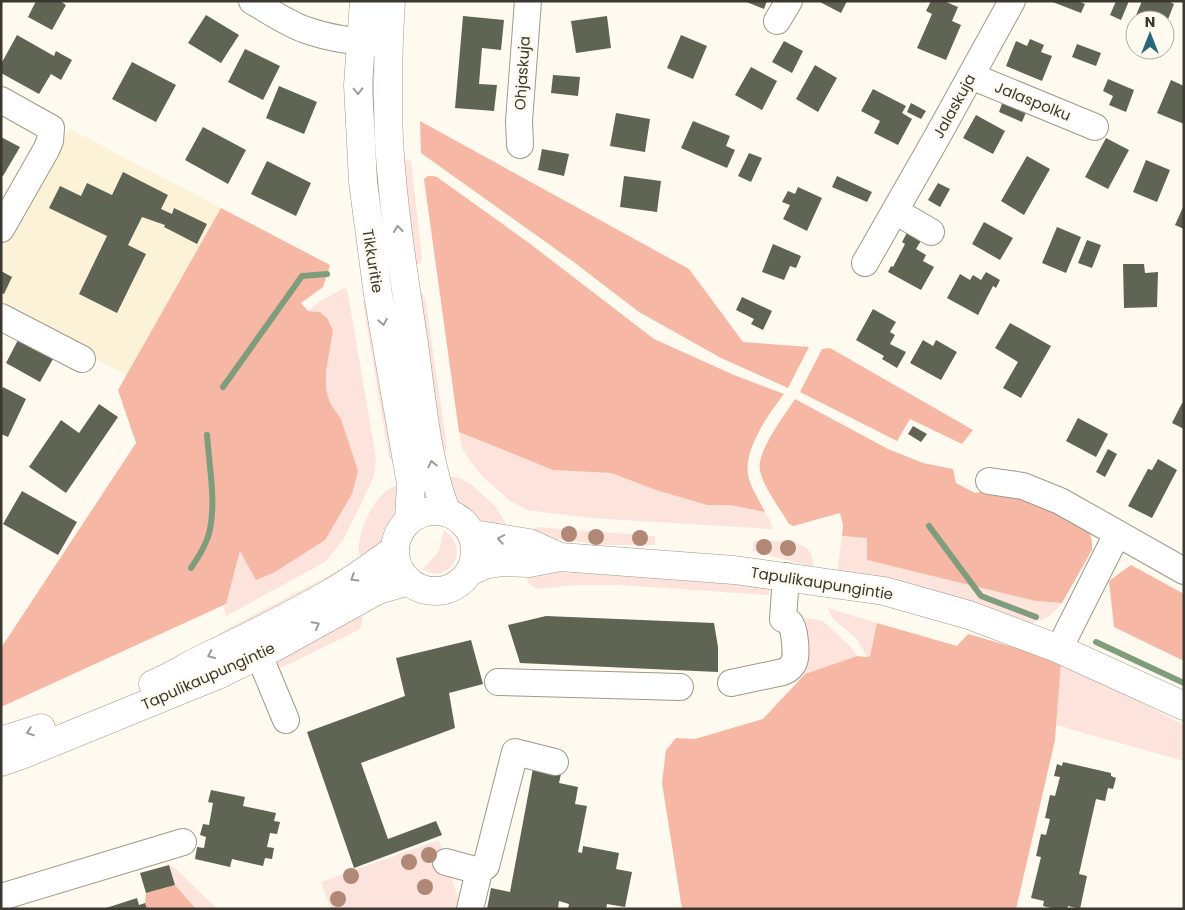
<svg xmlns="http://www.w3.org/2000/svg" width="1185" height="910" font-family="Poppins,sans-serif">
<style>
.built{fill:#fbf2d8}
.green{fill:#fce3db}
.forest{fill:#f6b8a4}
.lines{fill:none;stroke-linecap:round;stroke-linejoin:round}
.stream{stroke:#7f9d7c;stroke-width:6}
.building{fill:#606454}
.minor-casing{stroke:#9f9989;stroke-width:28}
.major-casing{stroke:#9f9989;stroke-width:29}
.minor{stroke:#fff;stroke-width:26}
.major{stroke:#fff;stroke-width:28}
.tree{fill:#b18875}
.oneway{stroke:#9d9c98}
.labels{text-anchor:middle;dominant-baseline:central;stroke-width:5;stroke-linejoin:round;paint-order:stroke}
.street-label{font-size:15px;fill:#3b3831;stroke:#fefaef}
</style>
<rect width="100%" height="100%" fill="#fefaef"/>
<path class="built" d="M70 129 221 208 127 375 1 311V244Z"/>
<path class="green" d="M398 159 411 161 422 258 419 264 409 265Z
M344 288 347 289 376 457 374 476 360 506 343 540 325 562 226 616 224 608 241 550 275 572 309 549 341 419 330 403 326 389V371L333 330 327 318 320 312 308 311 319 302Z
M419 291 423 294 425 298 447 447 445 451 436 453Z
M365 298 395 461H392L389 458 363 302Z
M459 432 553 470 611 473 656 490 707 505H730L765 512 771 522 772 529 591 518 527 510 510 501 480 474 462 449Z
M444 476 459 478 472 485 495 506 505 522V533L485 526 467 508 456 500Z
M403 485V498L380 545 362 564C361 560 359 556 359 552 357 534 371 504 385 492 390 487 397 486 403 485Z
M535 527 655 536V545H606L530 536Z
M444 530C475 555 442 585 423 569L439 551Z
M842 536 867 538 868 560 1036 601 1062 603 1050 616 1031 624 837 572Z
M754 541C775 542 815 534 813 567L752 551Z
M526 570 738 583 771 586 769 594 767 595 620 585H575L539 589 531 586 528 583Z
M336 572 341 578 217 637 220 633Z
M359 608C363 616 365 624 357 631L281 668 278 665V660Z
M828 608 877 623 870 656 867 657 857 639 833 619Z
M795 616 823 621 851 647 857 656 805 674 801 625Z
M1061 661 1184 725V761L1056 725Z
M439 840 458 898 456 909H331L321 882Z
M169 865 174 867 212 904 218 909H196L175 885Z"/>
<path class="forest" d="M420 121 689 269 743 342 809 347 788 388 721 358 639 312 571 260 421 153Z
M428 176H433L437 177 529 243 654 339 734 375 784 394C768 415 741 452 749 479 752 490 760 501 765 512L730 505H707L656 490 611 473 553 470 459 432 424 179Z
M221 208 330 265 323 287 301 303 308 311 320 312 327 318 333 330 326 371V389L330 403 341 419 358 471 352 494 325 540 275 572 256 580 240 551 226 604 1 707V648L136 443 118 390Z
M830 348 973 430 962 444 910 419 897 441 800 392 822 349Z
M795 399 888 449 923 463 953 469 956 483 975 493 988 490 1045 506 1090 533 1092 542V550L1062 603 1036 601 867 560V538L842 536 843 525 840 513 793 526 789 524C781 510 762 485 760 470 756 452 785 415 795 399Z
M1131 565 1184 594V661L1114 627 1109 581Z
M877 623 957 646 968 634 1061 661 1055 740 1016 909H682L662 783 666 750 676 738 695 739 763 719 805 674 857 656 866 657 870 656Z
M175 885 196 909H147L145 903 146 893Z"/>
<g class="lines">
<path class="stream" d="M223 387 302 276 327 274
M929 526 981 596 1036 617
M191 568C199 556 207 544 210 529 216 501 209 464 207 435
M1096 642 1184 683"/>
</g>
<path class="building" d="M36 1H60L66 5 52 30 28 17Z
M744 1H767L764 9Z
M818 1H847L841 13Z
M931 1H944L958 7 952 21 961 25 946 60 917 48 932 14 926 11Z
M1050 1H1078L1085 4 1081 13Z
M1116 1H1129L1121 20 1110 15Z
M1142 1H1168L1174 4 1165 27V20H1134Z
M206 15 239 35 221 63 188 43Z
M463 16 504 20 501 50 482 48 479 84 497 85 494 111 455 108Z
M607 16 611 48 576 53 571 21Z
M17 35 54 56 56 51 72 60 61 80 51 74 39 94 1 73V64Z
M681 35 707 46 693 79 667 68Z
M1030 39 1044 45 1041 52 1052 56 1042 81 1006 66 1016 41 1027 46Z
M784 41 803 51 792 73 772 62Z
M1077 44 1101 53 1096 66 1072 57Z
M245 49 280 66 263 100 228 82Z
M132 62 176 85 156 122 112 99Z
M815 65 837 78 818 112 796 99Z
M751 67 777 81 762 110 735 95Z
M553 75 580 77 578 96 551 93Z
M1108 79 1134 90 1126 112 1109 105 1113 96 1103 91Z
M1171 80 1184 86V124L1157 113Z
M279 86 317 102 304 134 266 118Z
M873 89 906 106 902 113 912 119 898 145 874 133 880 121 861 111Z
M1003 101 1027 110 1022 122 999 112Z
M911 103 926 111 921 119 907 112Z
M616 113 650 119 645 152 610 146Z
M976 115 1005 131 993 154 963 138Z
M693 121 730 136 726 146 735 150 727 168 681 148Z
M203 127 246 150 228 184 185 160Z
M1 137 20 147 3 176 1 175Z
M1106 138 1129 150 1108 189 1085 177Z
M542 149 569 154 564 176 538 170Z
M749 153 762 158 751 182 738 176Z
M1027 156 1050 169 1024 215 1001 201Z
M1146 160 1170 170 1157 202 1133 192Z
M267 161 311 183 296 216 251 194Z
M123 172 168 195 161 209 172 214 174 208 207 224 197 244 164 227 165 225 142 217 128 245 146 254 117 313 79 294 107 236 49 208 60 186 81 196 87 183 112 195Z
M624 176 661 181 657 212 620 207Z
M837 176 872 192 867 202 832 187Z
M938 183 950 189 940 207 928 200Z
M798 187 822 198 807 231 783 219 790 205 782 202 788 191 795 194Z
M1184 205V229L1175 225Z
M984 222 1013 238 1000 260 972 244Z
M1057 227 1081 237 1066 273 1042 263Z
M908 231 922 239 916 249 926 255 923 261 934 267 921 290 888 272 891 266 893 267 905 244 902 242Z
M1087 240 1101 245 1092 268 1078 263Z
M773 244 801 256 796 268 790 266 784 280 762 272Z
M1123 264H1144L1145 273 1158 272 1157 307 1124 308Z
M1 271 12 277 4 294 1 293Z
M986 272 1000 280 996 288 993 286 978 315 947 298 960 274 970 280 973 275 981 280Z
M742 297 772 311 763 330 751 324 754 319 736 310Z
M873 309 896 322 890 332 895 335 890 344 906 352 897 368 882 359 884 356 856 340Z
M1010 323 1051 346 1021 398 1003 388 1018 362 995 348Z
M18 340 53 359 40 382 6 363Z
M923 340 933 346 936 340 957 352 941 380 910 363Z
M3 387 26 399 8 437 1 434V391Z
M1182 403 1184 404V429L1172 423Z
M99 404 118 417 66 493 29 467 61 420 79 433Z
M1078 418 1108 434 1096 457 1066 441Z
M913 426 927 434 921 442 908 434Z
M1108 449 1117 454 1105 477 1096 472Z
M1158 459 1177 470 1152 518 1128 506 1148 469 1152 470Z
M22 491 77 522 58 555 3 524Z
M546 616 714 623 718 647V672L520 663 508 625Z
M471 640 483 684 449 693 455 728 361 763 388 839 436 821 442 835 354 868 307 732 405 696 396 658Z
M1063 762 1111 773V776L1116 778 1113 789 1108 788 1105 801 1096 799 1079 874 1087 876 1080 909 1068 906 1067 909H1055L1043 906 1044 901 1031 898 1041 857 1036 856 1041 834 1046 835 1050 819 1045 818 1050 795 1055 796 1060 777 1054 776 1057 764 1062 766Z
M534 763 562 769 559 783 578 787 575 804 587 806 578 852 582 853 583 846 619 853 616 869 632 872 625 907 607 904 606 909H568L569 904 559 901 558 909H487L491 888 510 892Z
M211 790 245 797 243 806 276 813 274 821 280 822 277 834 270 833 267 847 274 848 272 859 265 858 263 866 232 859 230 867 195 859 197 847 204 848 206 837 200 835 203 824 209 825 213 803 208 802Z
M169 865 175 885 146 893 140 873Z
M137 898 139 905 145 903 147 909H103Z"/>
<g class="lines">
<defs>
<path id="minor" d="M252 1C269 11 288 24 306 30 331 39 357 42 382 43
M777 21 789 1
M971 76 1095 127
M1 100 51 128 50 141 46 150 1 229
M520 145 519 121 528 1
M895 211 931 232
M865 263 937 137 1012 1
M1 317 82 359
M989 481 1023 486 1060 501 1184 571
M251 636 286 720
M1059 649 1117 534
M498 682 680 687
M731 683 783 672C788 670 792 667 794 662 797 655 795 628 790 623 788 621 785 620 783 619L786 576
M446 862 479 871
M1 897 183 842
M470 909 479 871 486 866 515 752 555 762"/>
<path id="major" d="M364 1 358 85 363 182 378 295 411 484 409 519
M391 1C388 48 387 94 389 141 393 209 404 277 414 344 422 400 426 458 446 511
M395 551a40 40 0 1 1 80 0a40 40 0 1 1-80 0Z
M473 534 529 543 560 557
M469 572 484 565 502 562 529 563 560 557 734 570 884 591 969 615 1059 649 1184 706
M153 684C171 677 187 666 204 658 246 638 287 618 327 595 351 581 372 566 394 550
M1 741 41 728
M1 762 24 754 220 674 273 648 378 590 409 581"/>
</defs>
<use href="#minor" class="minor-casing"/>
<use href="#major" class="major-casing"/>
<use href="#minor" class="minor"/>
<use href="#major" class="major"/>
</g>
<g class="tree">
<circle cx="569" cy="534" r="8"/>
<circle cx="596" cy="537" r="8"/>
<circle cx="640" cy="538" r="8"/>
<circle cx="764" cy="547" r="8"/>
<circle cx="788" cy="548" r="8"/>
<circle cx="429" cy="855" r="8"/>
<circle cx="409" cy="862" r="8"/>
<circle cx="351" cy="876" r="8"/>
<circle cx="425" cy="887" r="8"/>
<circle cx="338" cy="899" r="8"/>
</g>
<defs><path id="oneway-chevron" d="M-2-3.5L2.5 0L-2 3.5" fill="none" stroke-width="1.6" stroke-linecap="round" stroke-linejoin="round" transform="scale(1.25)"/></defs>
<g class="oneway">
<use href="#oneway-chevron" transform="translate(358 91) rotate(89)"/>
<use href="#oneway-chevron" transform="translate(398 229) rotate(-96)"/>
<use href="#oneway-chevron" transform="translate(383 322) rotate(80)"/>
<use href="#oneway-chevron" transform="translate(432 464) rotate(-102)"/>
<use href="#oneway-chevron" transform="translate(501 539) rotate(-170)"/>
<use href="#oneway-chevron" transform="translate(354 578) rotate(148)"/>
<use href="#oneway-chevron" transform="translate(316 625) rotate(-28)"/>
<use href="#oneway-chevron" transform="translate(211 655) rotate(155)"/>
<use href="#oneway-chevron" transform="translate(30 732) rotate(159)"/>
</g>
<g class="labels">
<g class="street-label">
<text transform="translate(522 73) rotate(-86)">Ohjaskuja</text>
<text transform="translate(1033 101) rotate(22)">Jalaspolku</text>
<text transform="translate(954 106) rotate(-61)">Jalaskuja</text>
<text transform="translate(373 261) rotate(81)">Tikkuritie</text>
<text transform="translate(822 583) rotate(9)">Tapulikaupungintie</text>
<text transform="translate(208 676) rotate(-24)">Tapulikaupungintie</text>
</g>
</g>
<rect width="1185" height="910" fill="none" stroke="#3b3831" stroke-width="5"/>
<g transform="translate(1150 35)"><circle r="24" fill="#fefaef" stroke="#b0aca3"/>
<path d="M0-4L9 19L0 12L-9 19Z" fill="#29677d"/>
<text y="-8" font-size="14" font-weight="bold" text-anchor="middle" fill="#3b3831">N</text>
</g>
</svg>
